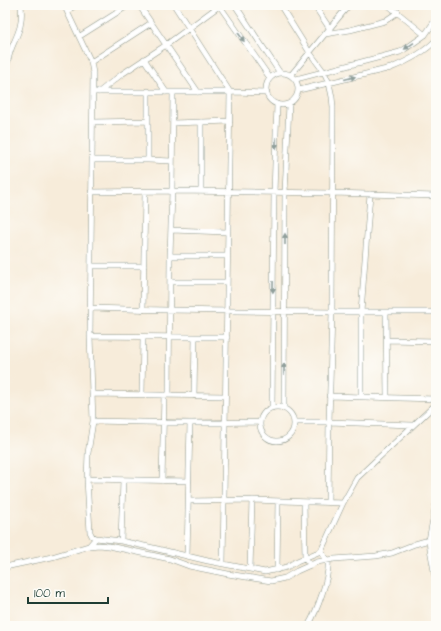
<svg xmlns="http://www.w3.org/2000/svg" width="441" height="631" font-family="'Architects Daughter',sans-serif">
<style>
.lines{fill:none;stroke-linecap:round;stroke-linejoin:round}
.minor-casing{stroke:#8b9487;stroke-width:6}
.minor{stroke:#fff;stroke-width:5}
.oneway{fill:#8f9e9a}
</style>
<rect width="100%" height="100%" fill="#fdfcf7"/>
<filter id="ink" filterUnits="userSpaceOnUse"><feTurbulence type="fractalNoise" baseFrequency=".025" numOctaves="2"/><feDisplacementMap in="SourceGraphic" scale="8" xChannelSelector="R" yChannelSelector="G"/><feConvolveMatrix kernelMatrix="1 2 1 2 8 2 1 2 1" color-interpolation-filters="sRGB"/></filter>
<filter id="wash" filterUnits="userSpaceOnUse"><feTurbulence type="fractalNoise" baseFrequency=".012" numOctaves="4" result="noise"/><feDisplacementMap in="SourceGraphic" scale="16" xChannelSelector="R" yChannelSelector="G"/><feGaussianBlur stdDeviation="0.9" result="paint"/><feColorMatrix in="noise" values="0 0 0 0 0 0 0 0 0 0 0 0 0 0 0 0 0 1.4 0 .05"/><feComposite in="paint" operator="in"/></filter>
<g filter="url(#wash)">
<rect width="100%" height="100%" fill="#f7ecda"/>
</g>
<g filter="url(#ink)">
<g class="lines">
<defs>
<path id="minor" d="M64 5 91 62 93 73 90 336 93 421 88 453 87 479 90 532 92 536 96 538
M139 5 198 92
M174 5 230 92 223 564
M219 5 270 78
M235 5 280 73
M280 5 310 53 324 72 329 83 332 97 333 107 332 312 329 422 328 502
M314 5 330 29
M388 5 425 35
M67 11 76 5
M325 34 350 30 385 21 398 12
M80 36 129 5
M144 59 166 92
M91 62 151 23
M5 69C8 62 9 54 12 47 19 31 23 24 21 5
M266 89a16 16 0 1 1 32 0a16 16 0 1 1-32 0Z
M291 75 349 5
M296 79 400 52 405 49 425 35 436 19
M299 90 391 68C408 61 424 53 436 40
M148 91V160
M93 92H230L267 93
M99 92 122 74 166 45 219 6
M93 122 148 121
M201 122V192
M173 123 230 121
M92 160H148L172 161
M91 192 172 191 333 193 436 196
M171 230 227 232
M170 256H227
M91 266H144
M170 282H227
M91 308C206 312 321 312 436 312
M143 310 145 192
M386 312 387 397
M90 336 195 337 194 396
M195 337H227
M387 340 436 341
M92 394 225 396
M142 394 143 337
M169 395 170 256 172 191 173 92
M329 396 436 399
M361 397V312L370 194
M260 424a17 17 0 1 1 34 0a17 17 0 1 1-34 0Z
M272 408 274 193 277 104
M284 408 285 193 289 104
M93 421 190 423 260 422
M294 422H329L412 425
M87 479 189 481
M162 481 164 395
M189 501 252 500 343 503
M304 502 305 558 311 565
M436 504 429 540 430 549 436 582
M121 541 123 480
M89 546 99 545 109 546 170 559 189 566 228 574 271 581 285 578 297 571 317 562 334 559 376 556 392 553 415 544 429 540
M187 556 190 423
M5 567 52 557 89 546 96 538 121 541 149 547 208 561 265 572 287 567 297 561 321 551 343 503 357 478 436 404
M250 569 252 500
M277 570 278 501
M308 626C317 611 330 577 328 560L324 556 321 551"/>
</defs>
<use href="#minor" class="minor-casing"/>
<use href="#minor" class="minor"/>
</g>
<defs><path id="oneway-solid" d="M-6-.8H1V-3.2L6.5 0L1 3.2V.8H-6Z"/></defs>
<g class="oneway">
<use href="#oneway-solid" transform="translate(241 37) rotate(55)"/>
<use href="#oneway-solid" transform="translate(409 46) rotate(146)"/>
<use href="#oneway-solid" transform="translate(350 78) rotate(-14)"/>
<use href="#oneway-solid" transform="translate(276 143) rotate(92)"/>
<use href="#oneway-solid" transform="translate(285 239) rotate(-90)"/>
<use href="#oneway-solid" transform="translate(273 287) rotate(91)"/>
<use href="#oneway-solid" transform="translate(284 369) rotate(-89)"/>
</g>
</g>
<rect width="441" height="631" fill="none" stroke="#fdfcf7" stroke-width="20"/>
<path d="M28 597v6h80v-6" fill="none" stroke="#1f3d34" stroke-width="2"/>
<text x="34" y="597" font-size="12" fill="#1f3d34" stroke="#fdfcf7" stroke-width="3" paint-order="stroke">100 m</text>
</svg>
